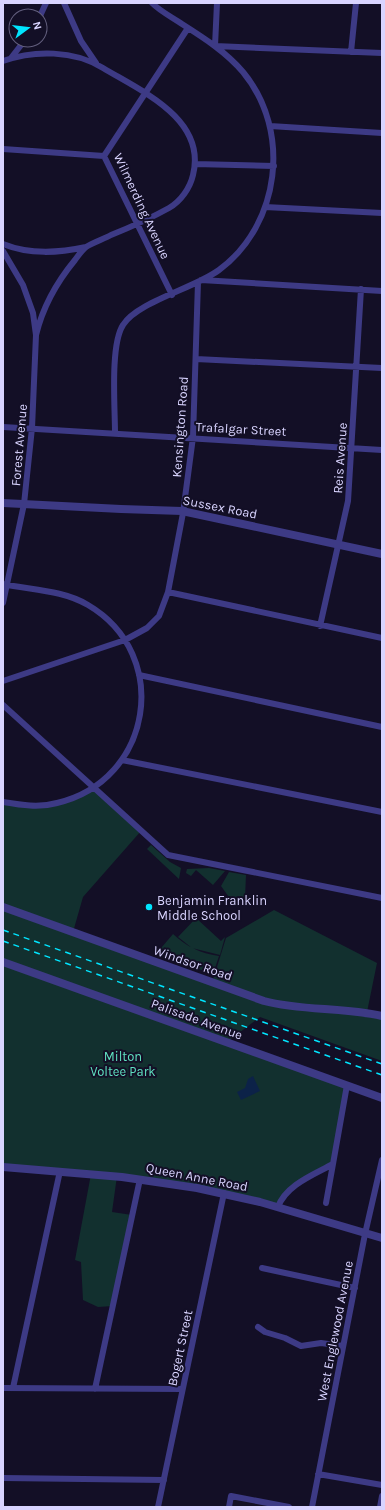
<svg xmlns="http://www.w3.org/2000/svg" width="385" height="1510" font-family="Karla,sans-serif">
<style>
.green{fill:#12302f}
.water{fill:#0c2248}
.lines{fill:none;stroke-linecap:round;stroke-linejoin:round}
.minor{stroke:#3d3a85;stroke-width:6}
.tertiary{stroke:#3d3a85;stroke-width:8}
.rail{stroke:#00e5ff;stroke-width:1.5;stroke-dasharray:6 5;stroke-linecap:butt}
.poi-dot{fill:#00e5ff;stroke:#130f26;stroke-width:1.5}
.labels{text-anchor:middle;dominant-baseline:central;stroke-width:4;stroke-linejoin:round;paint-order:stroke}
.street-label{font-size:13px;fill:#d9d4ff;stroke:#130f26}
.poi-label{font-size:13px;fill:#d9d4ff;stroke:#130f26;text-anchor:start}
.park-label{font-size:13px;fill:#5fe0c0;stroke:#130f26}
</style>
<rect width="100%" height="100%" fill="#130f26"/>
<path class="green" d="M94 788 141 831 83 897 73 932 212 983 226 938 274 910 377 963 367 1012 382 1016V1061L260 1017 227 1042 347 1085 333 1164 294 1186 278 1207 117 1176 112 1212 132 1215 113 1306 98 1307 83 1300 81 1262 75 1260 91 1174 3 1167V802L45 805Z
M151 845 170 862 181 868 179 879 147 849Z
M209 868 225 871 213 885 196 870 191 876 186 873 187 869Z
M229 872 246 875 245 898 236 907 221 886Z
M196 918 221 941 225 937 220 955 192 948 178 937Z
M173 934C187 947 200 953 219 956L213 974 156 954Z"/>
<path class="water" d="M253 1076 260 1091 241 1100 237 1092 245 1088 248 1079Z"/>
<g class="lines">
<path class="minor" d="M64 3 81 41 96 63
M217 3 215 46 382 53
M40 16 46 3
M351 52 356 3
M11 58 25 40
M3 61C34 50 74 50 103 68 141 91 207 119 193 175 190 188 181 201 169 208 151 218 131 227 111 235 104 239 94 242 86 247 82 250 78 256 75 260 56 283 43 306 36 335
M270 126 382 133
M3 149 104 156
M195 164 274 166
M265 207 382 213
M3 244C30 255 58 253 86 247
M3 251 23 285 33 313 36 335 32 428 24 504 3 603
M201 280 382 291
M172 295 104 156 188 28
M196 359 382 368
M3 427 382 450
M115 433C115 407 110 345 123 325 137 302 195 288 219 270 280 225 292 131 243 72 226 52 204 38 182 24 172 17 161 12 152 3
M3 584C31 590 63 590 88 605 173 655 152 781 57 803 39 808 21 805 3 802
M168 592 382 638
M320 626 348 501 361 289
M139 675 382 727
M3 681 125 640 147 628 159 616 168 592 183 513 193 437 198 282
M3 705 168 855 382 898
M122 760 382 812
M326 1203 333 1164
M278 1207C286 1185 313 1175 333 1164L347 1085
M262 1268 355 1288
M258 1327 265 1332 285 1338 301 1346 321 1343 343 1346
M3 1388 182 1389
M13 1388 60 1171
M95 1389 140 1179
M318 1474 382 1485
M3 1478 164 1480
M158 1507 224 1193
M229 1507 231 1496 289 1507
M312 1507 365 1234 382 1160
M380 1507 382 1496"/>
<path class="tertiary" d="M3 503 121 509 182 511 382 554
M3 907 264 1001C302 1011 342 1007 382 1016
M3 962 382 1098
M3 1167 122 1177 197 1188 260 1202 382 1238"/>
<path class="rail" d="M3 930 382 1064
M3 941 382 1075"/>
</g>
<circle class="poi-dot" cx="149" cy="907" r="4"/>
<g class="labels">
<g class="street-label">
<text transform="translate(142 206) rotate(65)">Wilmerding Avenue</text>
<text transform="translate(180 427) rotate(-86)">Kensington Road</text>
<text transform="translate(241 429) rotate(3)">Trafalgar Street</text>
<text transform="translate(19 445) rotate(-85)">Forest Avenue</text>
<text transform="translate(340 458) rotate(-86)">Reis Avenue</text>
<text transform="translate(220 507) rotate(11)">Sussex Road</text>
<text transform="translate(193 963) rotate(19)">Windsor Road</text>
<text transform="translate(197 1019) rotate(20)">Palisade Avenue</text>
<text transform="translate(197 1177) rotate(11)">Queen Anne Road</text>
<text transform="translate(335 1331) rotate(-79)">West Englewood Avenue</text>
<text transform="translate(180 1348) rotate(-78)">Bogert Street</text>
</g>
<g class="poi-label">
<text x="157" y="900">Benjamin Franklin<tspan x="157" dy="15">Middle School</tspan></text>
</g>
<g class="park-label">
<text x="123" y="1056">Milton<tspan x="123" dy="15">Voltee Park</tspan></text>
</g>
</g>
<rect width="385" height="1510" fill="none" stroke="#d9d4ff" stroke-width="8"/>
<g transform="translate(28 28) rotate(75)"><circle r="19" fill="#130f26" stroke="#625e7d"/>
<path d="M0-3L7 15L0 10L-7 15Z" fill="#00e5ff"/>
<text y="-6" font-size="11" font-weight="bold" text-anchor="middle" fill="#d9d4ff">N</text>
</g>
</svg>
